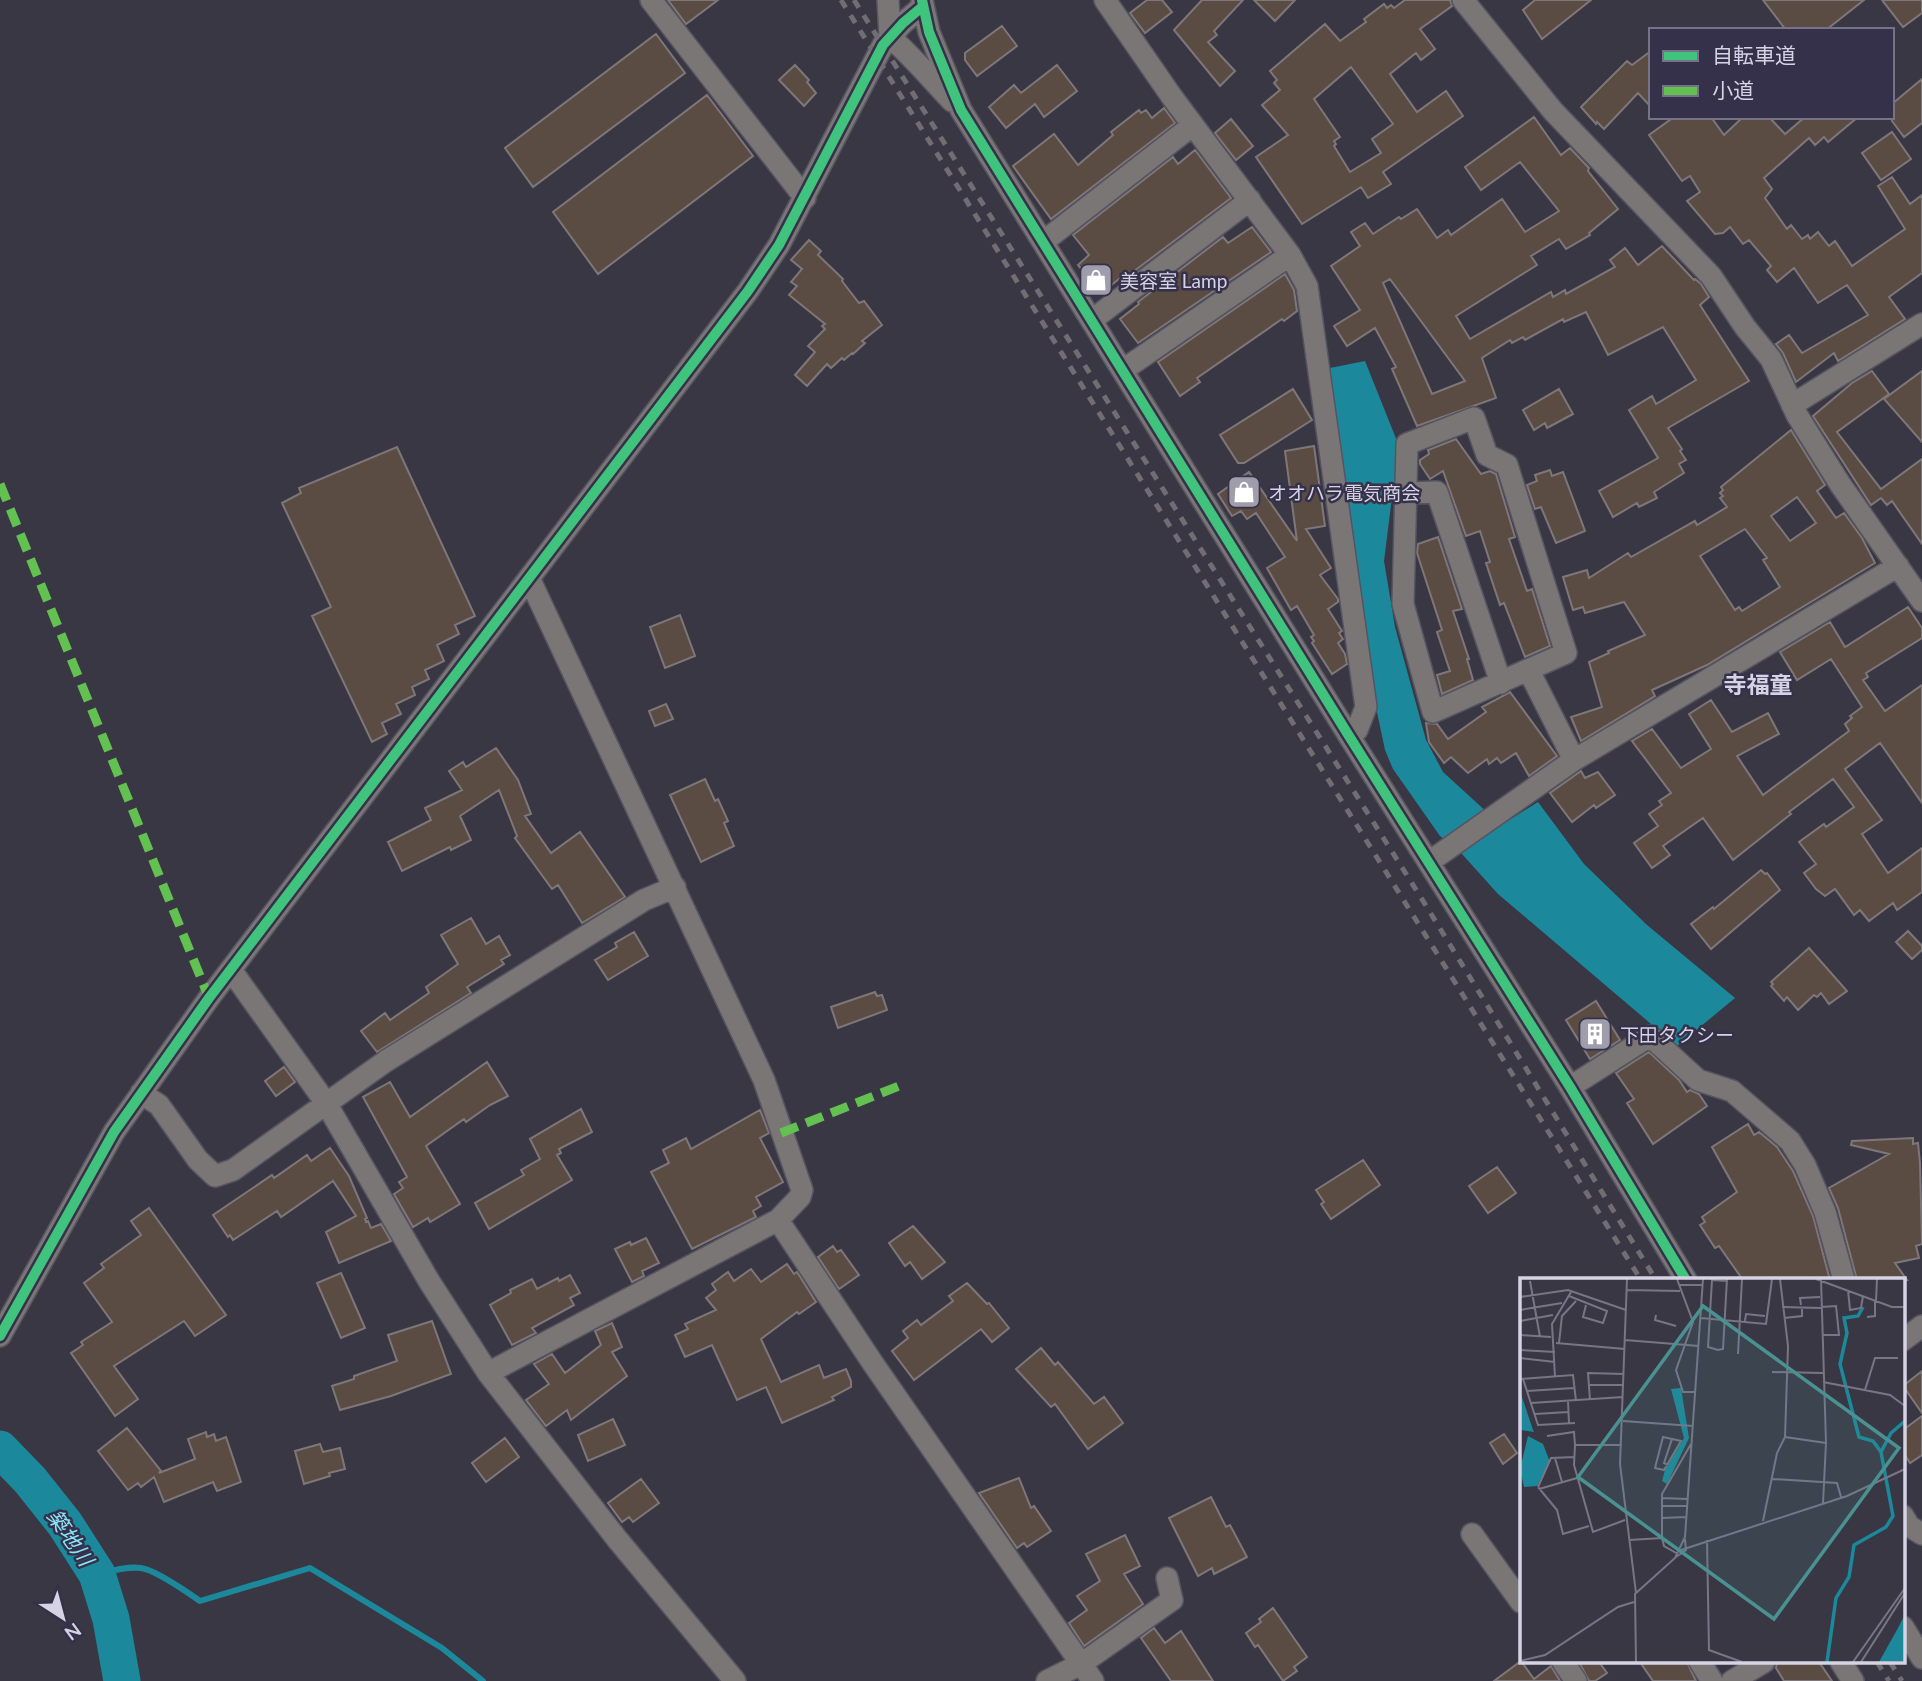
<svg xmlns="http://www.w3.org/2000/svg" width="1922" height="1681" font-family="Lato,'Noto Sans JP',sans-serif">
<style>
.water{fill:#1b899b}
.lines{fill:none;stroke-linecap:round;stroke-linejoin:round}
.stream{stroke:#1b899b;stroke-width:6}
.river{stroke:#1b899b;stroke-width:37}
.building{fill:#5a4c43;stroke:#7e7779;stroke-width:2;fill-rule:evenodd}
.minor-casing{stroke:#575461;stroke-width:24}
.minor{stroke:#7a7675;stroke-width:21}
.rail{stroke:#706d73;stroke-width:5;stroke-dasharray:9 9;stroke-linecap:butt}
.quiet{stroke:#63c152;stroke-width:9;stroke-dasharray:18 9;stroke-linecap:butt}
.cycleway-casing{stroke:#36314b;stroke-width:15}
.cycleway{stroke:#40c37c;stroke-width:10}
.labels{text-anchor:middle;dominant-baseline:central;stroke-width:5;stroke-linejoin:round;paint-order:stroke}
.poi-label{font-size:19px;fill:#d5d3e4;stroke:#36314b;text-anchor:start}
.water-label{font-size:21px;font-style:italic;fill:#89e8f9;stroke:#36314b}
.quarter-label{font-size:23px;font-weight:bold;fill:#d5d3e4;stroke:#36314b}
.inset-river{fill:none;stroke:#1b899b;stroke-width:3.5}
.inset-road{fill:none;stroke:#787585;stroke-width:2}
.view{fill:#4a9291;fill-opacity:0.15;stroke:#4a9291;stroke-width:3.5}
.inset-edge{fill:none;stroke:#d5d3e4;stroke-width:3.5}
</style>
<rect width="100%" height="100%" fill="#3a3745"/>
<path class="water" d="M1365 361 1399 446 1396 494 1392 497 1384 561 1395 627 1426 740 1443 772 1501 825 1538 802 1584 864 1647 925 1735 998 1677 1046 1498 894 1462 854 1440 836 1393 769 1385 750 1366 660 1356 565 1333 393 1325 369Z"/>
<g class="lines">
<path class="stream" d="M97 1574C111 1571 127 1566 141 1568 156 1570 187 1592 200 1601L310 1568 442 1648 483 1681"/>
<path class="river" d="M0 1449 30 1480 65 1524 97 1574 111 1619 122 1681"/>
</g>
<path class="building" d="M668 0H718L686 24Z
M1147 0H1162L1172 12 1145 33 1130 13Z
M1202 0H1243L1214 31 1217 35 1208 42 1235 71 1220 86 1174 30Z
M1254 0H1295L1275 21Z
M1405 0H1450L1452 6 1420 29 1435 49 1421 60 1416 53 1390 74 1417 112 1446 91 1463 116 1383 172 1391 184 1368 198 1361 187 1302 224 1256 157 1288 135 1262 105 1280 90 1274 83 1277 80 1270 71 1325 24 1340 41 1366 22 1364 19 1384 4 1387 8 1391 5 1394 8ZM1351 67 1393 124 1372 139 1381 153 1350 172 1334 146 1336 144 1334 141 1340 137 1314 99Z
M1535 0H1591L1542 39 1523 10Z
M1763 0H1864L1826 30H1786Z
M1882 0H1922V13L1903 27Z
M1002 26 1017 46 977 76 965 60V53Z
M656 34 685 73 533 187 505 148Z
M1651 51V107L1638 93 1604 129 1597 122 1596 124 1581 107 1627 61 1632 65Z
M795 65 809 80 807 82 816 93 804 106 779 80Z
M1057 65 1077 91 1044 117 1035 104 1006 128 989 107 1014 85 1021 93Z
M1922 79V123L1904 137 1892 121V104Z
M707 95 753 156 598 274 553 212Z
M1164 108 1175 123 1051 219 1013 166 1054 134 1078 165 1113 135 1111 132 1139 110 1141 113 1146 110 1152 118Z
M1534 117 1561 155 1570 148 1589 168 1588 171 1618 209 1589 233 1590 235 1566 249 1559 239 1531 256 1537 265 1456 316 1470 339 1551 292 1553 297 1565 290 1566 294 1615 267 1610 260 1625 248 1638 265 1662 246 1694 280 1695 279 1701 284 1709 297 1700 305 1749 381 1668 428 1682 449 1680 451 1686 460 1679 464 1684 473 1654 492 1657 498 1639 507 1637 503 1613 517 1599 491 1658 458 1629 410 1652 396 1656 404 1696 380 1663 327 1608 355 1586 312 1564 322 1563 319 1525 340 1523 337 1512 343 1510 340 1482 358 1496 398 1417 426 1392 369 1396 367 1375 328 1347 346 1334 326 1360 310 1331 266 1360 246 1351 232 1365 223 1373 234 1399 217 1401 219 1417 209 1437 238 1448 230 1451 235 1502 199 1525 232 1559 211 1520 162 1481 190 1465 167ZM1390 279 1465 381 1432 394 1383 283Z
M1674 117H1711L1724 135 1743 117H1769L1785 134 1805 117H1858L1828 142 1824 137 1815 145 1809 138 1764 178 1772 189 1765 198 1787 229 1791 225 1802 239 1808 235 1810 239 1818 232 1829 246 1835 241 1852 266 1905 229 1878 186 1892 177 1910 204 1922 195V273L1889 297 1905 319 1838 361 1834 353 1796 382 1783 353 1776 344 1789 335 1802 353 1868 315 1847 285 1818 303 1794 268 1777 282 1767 270 1771 266 1749 240 1743 244 1730 227 1723 233 1715 234 1687 201 1700 192 1690 176 1682 181 1649 135Z
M1231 119 1253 146 1236 160 1215 133Z
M1892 132 1911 159 1881 180 1862 153Z
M1195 150 1231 198 1121 281 1119 279 1101 293 1078 265 1089 255 1073 235 1173 157 1178 164Z
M1252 227 1271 252 1138 343 1120 319 1139 304 1138 302 1223 237 1228 243Z
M809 240 821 251 818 255 843 279 842 281 859 303 864 301 882 325 862 341 865 343 853 354 852 353 844 360 842 358 831 368 827 364 807 386 795 375 815 352 808 346 825 329 822 326 825 324 789 295 797 286 791 282 802 269 791 260Z
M1285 274 1294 290 1297 311 1284 321 1282 319 1197 378 1200 382 1180 396 1158 362Z
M1872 371 1889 394 1837 432 1881 489 1922 459V544L1892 501 1887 505 1881 498 1871 505 1813 416 1852 383Z
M1922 371V442L1884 399Z
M1293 389 1312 420 1244 463H1238L1220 435Z
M1559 389 1573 414 1547 428 1545 423 1534 430 1523 410Z
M1791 430 1825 485 1817 491 1836 518 1844 513 1862 538 1875 563 1707 665 1652 690 1655 696 1581 741 1571 717 1602 707 1589 662 1609 653 1608 651 1645 635 1624 602 1585 613 1583 607 1573 610 1563 577 1587 570 1589 578 1628 553 1631 557 1695 521 1697 525 1727 507 1720 498 1723 496 1720 493 1723 490 1721 487ZM1797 497 1816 523 1790 541 1771 516ZM1745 529 1767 558 1763 560 1780 587 1742 611 1739 607 1735 610 1700 556Z
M1456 439 1481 474 1490 471 1496 474 1515 537 1509 539 1527 591 1532 589 1550 646 1525 657 1504 603 1500 605 1486 563 1490 562 1480 531 1466 536 1443 471 1430 479 1420 464V460L1429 454 1428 450Z
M1314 446 1325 526 1306 529 1331 568 1320 575 1338 599V602L1328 609 1342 631 1339 633 1343 639 1338 643 1345 654 1347 664 1332 674 1312 643 1314 641 1311 637 1314 635 1297 606 1291 610 1267 568 1285 557 1256 513 1247 519 1241 511 1232 516 1218 494 1249 472 1297 541 1285 451Z
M397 447 475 616 455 625 459 634 437 645 444 661 425 670 429 679 412 687 415 695 396 704 401 714 382 723 387 734 372 742 312 616 331 607 282 503 301 493 299 488Z
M1550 470 1552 476 1563 472 1585 531 1556 543 1541 507 1535 509 1527 485 1537 481 1535 475Z
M1438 537 1462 609 1453 611 1469 659H1467L1473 680 1442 694 1437 675 1450 671 1437 632 1442 630 1417 553 1418 544Z
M1908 607 1922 628V638L1866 673 1868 677 1863 680 1885 711 1922 685V803L1880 743 1845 769 1882 820 1862 834 1888 873 1922 848V892L1897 910 1893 903 1869 921 1860 910 1854 915 1835 889 1825 896 1816 889 1804 873 1816 864 1799 842 1824 824 1826 827 1854 807 1833 779 1789 812 1791 814 1733 860 1703 818 1663 846 1670 855 1652 868 1634 843 1658 826 1649 814 1662 805 1659 801 1671 793 1632 741 1652 729 1681 768 1711 749 1689 714 1711 700 1732 732 1768 713 1779 734 1737 756 1763 795 1849 731 1845 724 1852 718 1850 716 1862 707 1831 659 1797 680 1780 652 1830 622 1845 647Z
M680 615 695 656 665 668 650 627Z
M1510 692 1557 756 1529 776 1516 753 1501 763 1497 758 1489 764 1487 759 1468 773 1451 757 1444 763 1429 742 1426 723 1437 724 1448 739 1486 712 1482 707Z
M666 704 673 719 655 726 649 711Z
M496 748 518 780 531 814 525 816 551 853 580 832 625 897 582 923 558 885 552 889 515 838 517 836 499 790 460 816 471 840 451 850 450 847 402 871 388 842 431 820 425 808 462 790 449 771 463 762 466 767Z
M1581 771 1585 778 1598 772 1615 795 1596 808 1594 805 1572 822 1550 793Z
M705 779 715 801 718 799 728 821 724 823 734 846 701 862 670 795Z
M1761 870 1765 874 1767 873 1780 890 1711 949 1691 924 1713 907 1714 909Z
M471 918 486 944 499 936 510 955 501 960 504 964 467 987 471 993 377 1052 361 1031 385 1013 390 1020 429 993 426 987 458 964 441 935Z
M1908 931 1922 946V950L1912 959 1896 942Z
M634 932 648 956 608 980 595 960 617 947 615 943Z
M1809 948 1847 991 1829 1004 1821 993 1817 997 1814 995 1798 1010 1787 997 1784 1001 1771 986 1773 984 1771 982Z
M875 992 877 996 882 995 887 1010 838 1028 831 1007Z
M1596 1001 1620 1040 1590 1059 1566 1020Z
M1649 1052 1679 1080 1687 1092 1690 1090 1699 1094 1707 1106 1653 1144 1627 1103 1634 1099 1616 1073Z
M487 1062 508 1096 490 1105 466 1122 464 1119 426 1146 460 1204 430 1222 428 1218 413 1227 394 1194 403 1188 399 1182 407 1177 363 1097 390 1082 410 1117Z
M284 1067 295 1082 276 1096 265 1081Z
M581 1109 592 1132 559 1149 561 1153 557 1155 572 1180 489 1229 475 1203 524 1175 521 1170 540 1159 530 1139Z
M760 1110 769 1133 760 1138 783 1182 756 1197 761 1206 753 1211 756 1217 692 1249 651 1172 669 1163 663 1150 686 1138 691 1149Z
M1748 1124 1754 1135 1759 1132 1777 1147 1793 1171 1813 1216 1830 1280H1743L1719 1246 1715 1248 1700 1225 1705 1222 1702 1217 1737 1192 1712 1147Z
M1913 1138V1144L1918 1143 1920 1163 1922 1244 1916 1246 1919 1258 1895 1263 1907 1280H1857L1838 1208 1829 1188 1889 1154 1851 1145 1852 1141Z
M330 1148 349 1176 367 1218 365 1219 366 1222 368 1221 371 1228 381 1224 391 1241 339 1263 326 1232 356 1216 333 1181 281 1217 277 1211 233 1240 230 1235 228 1237 213 1215 272 1175 274 1178 307 1155 311 1161Z
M1363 1160 1380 1185 1331 1219 1321 1204 1324 1202 1316 1190Z
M1497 1167 1516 1193 1488 1213 1469 1186Z
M149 1208 226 1315 195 1336 184 1321 114 1366 138 1399 115 1416 71 1353 83 1345 81 1342 112 1322 84 1283 104 1268 101 1264 141 1235 131 1221Z
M913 1226 945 1262 922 1279 910 1262 905 1266 889 1243Z
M646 1238 659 1263 642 1271 644 1276 632 1282 615 1249 630 1242 631 1245Z
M833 1246 837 1252 841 1250 859 1275 839 1289 818 1257Z
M787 1264 794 1274 797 1272 816 1302 799 1314 797 1312 761 1339 781 1382 819 1365 824 1378 846 1369 851 1381V1387L832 1397 834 1400 782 1423 766 1387 737 1400 712 1345 685 1357 675 1335 688 1329 685 1324 716 1310 706 1298 716 1290 712 1284 728 1272 734 1281 751 1269 761 1282Z
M341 1273 365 1328 341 1338 317 1283Z
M570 1275 580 1293 570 1298 574 1305 532 1328 536 1333 512 1345 490 1305 511 1293 510 1290 532 1279 537 1289 558 1278 559 1281Z
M967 1283 987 1304 989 1303 1009 1328 992 1342 981 1329 914 1380 892 1351 908 1338 903 1331 917 1320 921 1325 953 1301 949 1296Z
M432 1321 451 1374 391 1396 340 1410 332 1386 354 1379V1376L397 1361 388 1335Z
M612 1323 622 1347 612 1352 627 1376 571 1420 567 1410 546 1426 526 1400 549 1384 534 1364 552 1354 565 1373 601 1345 595 1331Z
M1041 1348 1055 1365 1058 1362 1094 1404 1104 1397 1123 1423 1088 1449 1055 1404 1051 1407 1016 1369Z
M1922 1371V1413L1903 1386Z
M1922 1416V1455L1910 1463 1903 1452V1430Z
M613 1419 625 1445 588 1461 578 1435Z
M127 1428 161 1471 159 1473 195 1459 188 1439 206 1432 207 1437 214 1434 216 1441 226 1437 241 1482 217 1491 213 1482 164 1502 154 1477 141 1487 138 1483 128 1490 98 1451Z
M1504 1434 1517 1453 1503 1464 1490 1443Z
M505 1438 519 1457 486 1482 472 1463Z
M320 1444 323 1452 340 1448 345 1469 329 1473 330 1476 304 1484 295 1451Z
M1019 1478 1031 1508 1034 1506 1051 1531 1027 1547 1024 1543 1017 1548 979 1493Z
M641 1479 659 1503 633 1522 629 1517 622 1522 608 1503Z
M1211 1497 1226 1527 1230 1525 1247 1557 1214 1574 1212 1568 1198 1576 1169 1518Z
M1125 1535 1140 1566 1124 1574 1143 1604 1084 1646 1069 1623 1087 1610 1077 1596 1100 1581 1086 1554Z
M1273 1608 1307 1657 1294 1667 1297 1671 1283 1681 1258 1645 1255 1647 1246 1633 1261 1622 1259 1619Z
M1154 1628 1165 1643 1181 1631 1213 1681H1171L1141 1638Z
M1521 1661 1534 1679 1551 1666 1560 1681H1494Z
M1579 1662H1599L1607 1673 1595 1681H1589Z
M1640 1662H1687L1696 1681H1653Z
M1777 1662H1819L1832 1681H1784L1776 1668Z"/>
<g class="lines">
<defs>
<path id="minor" d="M651 0 805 198
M888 0 890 37C913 57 931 79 952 101
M922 0 929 32 961 110 1349 736 1570 1087 1686 1280
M1105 0 1172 97 1290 255 1307 286 1366 707 1357 730 1349 736
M1463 0 1553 111 1711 276 1745 327 1771 359 1797 415 1840 484 1922 601
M1043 242 1193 125
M1092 320 1250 200
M1123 370 1290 255
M1792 405 1922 324
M1474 418 1487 455 1507 465 1566 653 1433 712 1403 604 1407 444Z
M1406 493 1437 492 1501 683
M1529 671 1574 760
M1429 862 1574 760 1898 566
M231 970 326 1103 429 1281 488 1373 617 1539 735 1681
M1570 1087 1650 1036 1698 1080 1732 1091 1790 1141 1805 1165 1825 1212 1844 1280
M141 1093 159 1105 198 1160 215 1176 233 1170 386 1061 644 900 675 887
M778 1220 872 1362 1093 1681
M0 1336 114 1132 209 998 748 291 779 245 883 45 903 23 922 7
M1903 1340 1922 1326
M488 1373 778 1220 800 1197 802 1190 764 1080 529 578
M1903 1516 1909 1526 1922 1534
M1472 1534 1521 1602
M1903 1627 1922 1658
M1563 1662 1576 1681
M1700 1662 1712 1681
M1841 1662 1853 1681
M1047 1681 1081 1664 1172 1600 1167 1578
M1732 1681 1764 1662"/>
</defs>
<use href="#minor" class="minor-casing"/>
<use href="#minor" class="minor"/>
<path class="rail" d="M841 0 1641 1280
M854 0 1420 896 1656 1280
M1877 1662 1889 1681
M1890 1662 1902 1681"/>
<path class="quiet" d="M0 484 209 998
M781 1133 904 1084"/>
<defs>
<path id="cycleway" d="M922 0 929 32 961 110 1349 736 1570 1087 1686 1280
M0 1336 114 1132 209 998 748 291 779 245 883 45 903 23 922 7"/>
</defs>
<use href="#cycleway" class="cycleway-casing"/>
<use href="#cycleway" class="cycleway"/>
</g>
<defs>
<symbol id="shop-square" viewBox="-11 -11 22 22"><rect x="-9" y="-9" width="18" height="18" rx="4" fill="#9f9cac" stroke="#36314b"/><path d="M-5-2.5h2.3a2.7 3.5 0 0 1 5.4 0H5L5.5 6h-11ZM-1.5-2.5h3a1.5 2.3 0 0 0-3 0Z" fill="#fff"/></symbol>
<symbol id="building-square" viewBox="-11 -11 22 22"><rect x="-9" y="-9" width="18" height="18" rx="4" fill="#9f9cac" stroke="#36314b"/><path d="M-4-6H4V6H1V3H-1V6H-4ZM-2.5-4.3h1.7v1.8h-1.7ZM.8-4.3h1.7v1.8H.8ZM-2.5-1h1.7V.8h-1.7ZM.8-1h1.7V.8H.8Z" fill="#fff"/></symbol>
</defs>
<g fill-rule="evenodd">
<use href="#shop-square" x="1077" y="261" width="38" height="38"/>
<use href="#shop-square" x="1225" y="473" width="38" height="38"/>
<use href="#building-square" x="1576" y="1015" width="38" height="38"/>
</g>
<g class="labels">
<g class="poi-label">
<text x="1120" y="280">美容室 Lamp</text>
<text x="1268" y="492">オオハラ電気商会</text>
<text x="1620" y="1034">下田タクシー</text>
</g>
<g class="water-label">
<text transform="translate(71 1537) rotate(55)">築地川</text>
</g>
<g class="quarter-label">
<text x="1758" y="684">寺福童</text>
</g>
</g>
<g transform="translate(1520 1278)">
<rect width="385" height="385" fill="#3a3745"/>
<path d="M161 110 169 160 147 206 142 203 145 192 164 160 151 111ZM0 113 13 152 14 154 0 152ZM8 158 23 166 30 184 17 208 4 209 0 191ZM385 336V383L359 384 378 350Z" fill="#1b899b"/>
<path class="inset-river" d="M343 29 338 38 324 40 327 55 320 86 339 159 353 163 361 174M307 384 316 320 329 299 334 267 366 249 373 238 361 174 371 155 385 143"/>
<path class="inset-road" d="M107 1 100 186 116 315M157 1 173 44 156 92 163 114H175M296 1 372 29H385M301 1 306 165 303 225M10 3 20 59M207 3 192 2 188 69 198 72 203 71 207 1M159 7H183M107 12 160 13M328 12 330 32 341 30 343 18M49 18 87 33 83 45 63 39 66 27M0 19 48 12 106 32M356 23 357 1M281 27 280 20 300 19M262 29 301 30M301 29 316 28 319 57H302M0 32 42 25M136 37 135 42 156 48M347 39 355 38V23M181 40 246 46 252 1M264 40 282 38V31M0 43 33 37M225 43 226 36 245 38M0 57 31 59M105 62 179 68M36 65 105 71M39 65 42 38 56 23M0 72 35 74M218 76 222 1M0 80 35 84M252 94 303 95M35 99 32 46 51 14M0 101 53 97 56 123M3 101 18 147 55 145M303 104 370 117 385 128M69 107H104M345 112 355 80H378M7 113 54 110M70 122 68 95 104 96M48 123 49 145M11 125 103 119M15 136 48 134M103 143 173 148M27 158 54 154 55 167M143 159 161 163 144 192 135 190ZM265 159 306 165M102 167H55L54 187 73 254 105 242M35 180 42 204M148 187 144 185 152 161M252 201 317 205 321 219M18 209 37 232 43 256 69 248M18 209 31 180 54 179M19 211 57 200M142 220 167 221M142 228H167M142 240 166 239M243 243 257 175 265 159 268 68 260 1M142 260V216L171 166M109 262 142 260 144 268 158 276M187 262 189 372 222 384M161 272 327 218 385 191M156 279 166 272 165 261M0 383 25 377 98 329 114 324M116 384 115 316 155 280 165 259 183 1M333 384 385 310M341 384 385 315"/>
<path class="view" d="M183 28 379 170 254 341 58 199Z"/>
<rect width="385" height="385" class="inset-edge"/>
</g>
<rect x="1649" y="28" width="245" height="91" fill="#36314b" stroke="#767288" stroke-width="2"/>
<rect x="1663" y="51" width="35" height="10" fill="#40c37c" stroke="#767288" stroke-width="2"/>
<text x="1712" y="63" font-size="21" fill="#d5d3e4">自転車道</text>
<rect x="1663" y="86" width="35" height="10" fill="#63c152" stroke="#767288" stroke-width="2"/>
<text x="1712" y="98" font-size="21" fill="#d5d3e4">小道</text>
<g transform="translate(63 1618) rotate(144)" stroke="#36314b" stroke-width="5" paint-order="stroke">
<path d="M0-5L12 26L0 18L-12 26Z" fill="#d5d3e4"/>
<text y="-10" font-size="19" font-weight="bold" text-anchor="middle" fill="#d5d3e4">N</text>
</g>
</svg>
